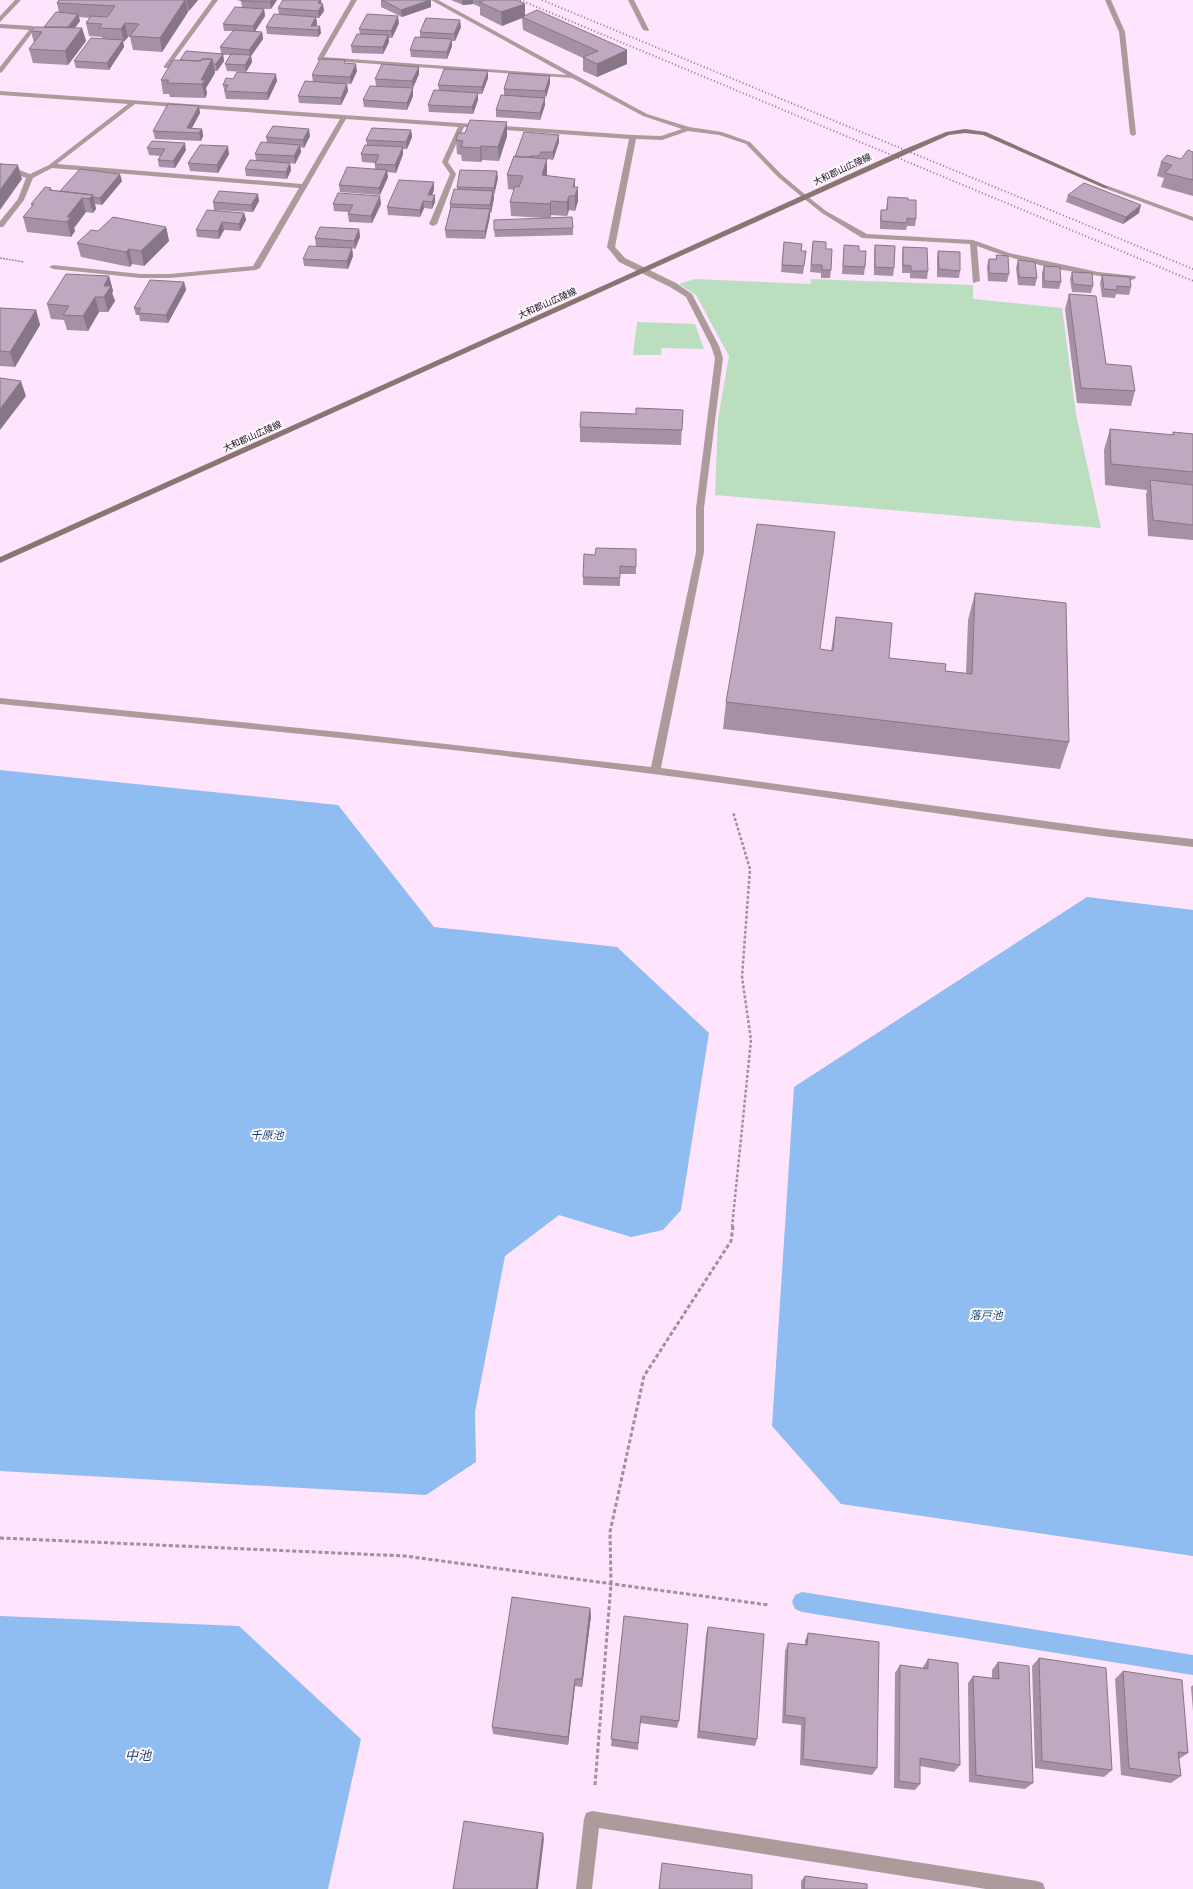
<svg xmlns="http://www.w3.org/2000/svg" width="1193" height="1889" font-family="'PT Sans','Noto Sans JP',sans-serif">
<style>
.green{fill:#badebe}
.water{fill:#8fbcf1}
.lines{fill:none;stroke-linecap:round;stroke-linejoin:round}
.stream{fill:#8fbcf1;fill-rule:evenodd}
.path-far2{stroke:#a18ea0;stroke-width:1.5;stroke-dasharray:2 1;stroke-linecap:butt}
.path-far1{stroke:#a18ea0;stroke-width:2.5;stroke-dasharray:3 2;stroke-linecap:butt}
.path{stroke:#a18ea0;stroke-width:3;stroke-dasharray:4 2.5;stroke-linecap:butt}
.minor{fill:#ac9b9a;fill-rule:evenodd}
.secondary{fill:#8c7472;fill-rule:evenodd}
.rail{stroke:#8e7c8d;stroke-width:2;stroke-dasharray:1 2.5;stroke-linecap:butt}
.wall{fill:#a590a5}
.shaded-wall{fill:#867686}
.building{fill:#c0a8c0;stroke:#867686}
.labels{text-anchor:middle;dominant-baseline:central;stroke-width:4;stroke-linejoin:round;paint-order:stroke}
.far-street-label{font-size:9px;fill:#150d15;stroke:#fef9fe}
.water-label{font-size:11px;font-style:italic;fill:#154374;stroke:#fef9fe}
.near-water-label{font-size:13px;font-style:italic;fill:#154374;stroke:#fef9fe}
</style>
<rect width="100%" height="100%" fill="#fee4fd"/>
<path class="green" d="M695 279 810 284 811 279 973 285V299L1062 308 1076 414 1101 528 715 495 718 419 729 356 696 295 679 284Z
M637 322 695 324 704 349 662 348 661 355H633Z"/>
<path class="water" d="M0 770 338 805 434 927 617 947 709 1033 681 1210 663 1230 631 1237 559 1215 505 1256 475 1412 476 1462 426 1495 0 1471Z
M1087 897 1193 910V1556L841 1504 772 1426 794 1087Z
M0 1616 239 1626 361 1739 328 1889H0Z"/>
<g class="lines">
<path class="stream" d="M802 1592 1193 1655V1675L802 1612 795 1609 792 1602 795 1595Z"/>
<path class="path-far2" d="M0 258 24 262"/>
<path class="path-far1" d="M732 1227 751 1040 742 977 750 869 733 812"/>
<path class="path" d="M0 1538 405 1556 769 1605
M595 1785 611 1584 610 1532 644 1376 731 1241 733 1226"/>
<path class="minor" d="M15 0H21L0 22V16Z
M212 0H218L168 68H164V66Z
M351 0H357L324 57 567 75 431 0H438L647 114 689 127 722 132 750 142 782 175 807 196 826 211 867 234 973 240 1009 253 1098 272 1135 276 1136 278 1132 280C1080 274 1026 265 977 246L980 281 973 283 970 244 862 238 822 213 803 198 778 177 746 144 719 135 688 131 662 140 636 139 615 247 625 258 676 283 692 294 719 346 723 358 704 508V552L661 768 1104 829 1193 839V847C1023 828 854 800 684 778 457 748 228 727 0 704V698L340 732 651 767 696 552V508L715 358 711 346 686 297 670 287 619 262 607 247 629 139 464 127 448 162 456 174 437 224 433 226 429 224 450 174 442 162 458 127 346 119 260 268 256 270 170 278H141L53 269 49 267 53 265 141 274H170L253 266 299 188 52 168 33 178 24 200 3 227H0V221L18 199 26 178 0 167V163L30 174 49 165 128 104 0 95V91L633 135 661 136 682 129 643 116 572 78 318 60 317 59ZM135 104 340 119 302 184 57 164Z
M628 0H634L649 30 648 31 643 30Z
M1105 0H1111L1125 32 1136 134 1133 136 1130 134 1119 32Z
M0 24 33 26 36 28 2 72 0 73V67L29 30 0 28Z
M1104 186H1108L1193 217V221L1104 188Z
M592 1811 1037 1881 1043 1883 1045 1889H986L599 1828 592 1889H576L584 1819 586 1813Z"/>
<path class="secondary" d="M965 129 986 132 1109 187 1104 188 983 135 965 133 949 135 0 563V557L640 269 905 149 946 132Z"/>
<path class="rail" d="M520 0 1193 281
M542 0 1193 269"/>
</g>
<path class="wall" d="M59 0H198L189 11H188V12L162 52 133 50 130 37H128L123 42 124 47 109 70 76 68 74 61 102 39V37L89 36 86 23 90 18 79 17 80 21 75 28H82L86 41 68 65 33 63 29 49 34 43 31 31 44 27 59 13 57 3Z
M236 0H277L271 9H264L265 16 254 32H262L263 39 251 56 252 62 246 72 277 81 268 100 226 99 223 85 233 79 245 72 227 71 225 64 230 55H223L224 61 217 71H214L215 73 206 88 207 94 205 98 170 97 169 94H163L161 80 180 60 221 53 220 47 233 31H224L223 24 242 7 241 1Z
M381 0H431V7L402 17 381 7Z
M451 0H517L525 4V16L627 50V64L597 77 583 71V58L523 30 522 18 502 26 480 15V7L473 4 463 5Z
M322 4 324 11 319 18H316L317 24 316 26 321 33 318 37 267 34 266 27 279 14 278 8Z
M399 23 392 38H389V42L383 54 352 53 351 46 360 34 359 29Z
M461 27 455 41H452V46L447 59 411 57 410 50 420 37V32Z
M345 63 357 71 351 84 340 83 347 84 348 91 341 105 299 103 298 96 313 82 312 75Z
M419 67V74L413 88V96L407 110 364 107 363 100 376 86 375 79Z
M488 71V78L482 94H478V100L473 114 429 112 428 105 439 91 438 85Z
M550 76V83L545 98V105L540 120 496 117V110L504 95V89Z
M200 113 192 128 202 129 203 136 201 141 155 139 153 131Z
M507 122V136L499 161 482 160 481 162 462 161 461 155 457 154 456 140 465 133Z
M411 130 412 137 407 149H403V154L396 173 387 172 388 177 380 195 340 192 339 185 375 169V163L362 162 361 154 367 145 366 140Z
M310 136 304 148 300 147 301 152 295 164 290 163 291 170 287 179 246 176 245 169 256 160 255 154 267 143 266 137Z
M559 142 553 160 547 159V175L575 187 578 201 575 211 569 210 567 216 551 215 550 218 573 228V235L495 237 494 230 545 218 511 216 510 202 514 190 508 189 507 175 515 157Z
M147 148 186 150 175 168 159 167 158 160 160 156 149 155Z
M1193 152V196L1161 187 1164 178 1157 176 1161 162 1181 159Z
M229 154 218 173 190 171 188 163Z
M498 178 494 195V198L491 213H490V216L485 239 446 238 445 230 450 209V204L457 190V187Z
M122 181 102 205 95 204 96 209 93 213 86 212 74 228 75 231 71 237 27 232 23 217 32 207 31 204 51 188 52 190 60 191Z
M434 190 432 195H435V202L432 209 424 208 420 217 388 215 387 207Z
M1068 195 1139 213 1123 224 1066 202Z
M888 197 908 200 916 219 915 226H907L906 230 880 229V218L881 210H886Z
M259 201 253 212 214 210 213 202Z
M333 204H381L372 223 349 222 348 214 349 212 334 211Z
M244 213 246 220 240 231 224 230 219 239 197 237 196 230Z
M166 227 169 241 144 266 132 264 130 267 81 257 77 243Z
M359 229 360 237 355 249 352 248 353 256 348 269 304 266 303 259 316 246 315 238Z
M813 241 826 249 831 270 830 278H821V273L810 272Z
M784 242 801 251H806L803 274 781 272Z
M844 245 859 251 865 267 864 275 842 274Z
M875 245 894 268 893 276 874 275V252Z
M903 247 928 271 927 279 910 278V273H902V254Z
M938 251 960 271 959 278 937 277V258Z
M996 255 1009 274 1007 282 988 281 987 266 989 259H996Z
M1018 260 1037 278 1035 286 1018 285 1016 268Z
M1044 266 1061 282 1059 289 1042 288V273Z
M1072 272 1093 286 1091 293 1072 292 1070 279Z
M1102 275 1131 287 1129 295 1116 294 1115 298 1102 297 1100 283Z
M109 276 113 291 112 293 115 301 108 312H99L88 331 67 330 64 320 51 319 47 304Z
M184 282 186 290 168 323 140 321 139 315H136L134 308Z
M1069 294 1106 364 1135 391 1131 406 1077 403 1065 309Z
M0 308 36 310 40 325 15 367 0 366Z
M683 410 681 445 580 442V427L636 414Z
M1110 429 1172 435 1173 432 1193 434V540L1148 536 1146 495 1147 490 1105 485 1104 450Z
M636 549V574H620V586L583 585V577L595 555Z
M975 593 1069 742 1060 769 723 729 726 702 820 649 831 651 836 617 889 658 945 671 966 673 968 620Z
M590 1608 591 1616 582 1687 575 1686 568 1745 493 1734 492 1727Z
M624 1616 679 1721 677 1728 640 1723 638 1750 611 1746Z
M708 1627 757 1739 755 1746 697 1738 706 1635Z
M808 1633 877 1768 872 1775 800 1765 801 1725 782 1723 785 1651 788 1643 805 1645V1641Z
M1039 1658 1112 1770 1104 1777 1035 1768 1032 1666Z
M928 1659 960 1765 954 1772 920 1766V1784L915 1790 894 1788 895 1673 900 1665 923 1668V1667Z
M998 1662 1033 1783 1025 1789 969 1782 968 1683 973 1676 992 1678V1670Z
M1123 1671 1188 1753 1179 1759 1181 1776 1171 1783 1121 1775 1115 1679Z
M1193 1685V1711L1191 1687Z
M662 1863 752 1889H659Z
M805 1876 867 1889H801V1881Z"/>
<path class="shaded-wall" d="M185 0H186L188 12 162 52 160 38Z
M187 0H198L189 11Z
M272 0H277L271 9 270 2Z
M320 0H321L322 5 323 4 324 11 319 18 318 11V3Z
M431 0V7L402 17 401 10Z
M462 0H473V4L463 5Z
M525 4V17H522V18L502 26 501 12Z
M264 9 265 16 254 33 253 26Z
M78 14 80 21 66 39 65 32Z
M398 16 399 23 392 38 391 31Z
M316 17 317 24 313 30 311 26Z
M460 20 461 27 455 41 454 34Z
M125 23 128 37 124 42 121 29Z
M320 26 321 33 318 37V30Z
M82 28 86 41 68 65 65 51Z
M262 32 263 39 251 56 252 62 246 72 245 65 250 56 249 50Z
M388 35 389 42 383 54V47Z
M452 39V46L447 59V52Z
M123 40 124 47 109 70 107 63Z
M627 50V64L597 77V64Z
M223 54 224 61 217 71 216 64Z
M212 59 215 73 206 88 207 94 205 98 202 84 201 80Z
M356 64 357 71 351 84 350 77Z
M419 67V74L413 88 412 81Z
M488 71V78L482 94V87Z
M276 74 277 81 268 100 267 93Z
M550 76V83L546 98 545 91Z
M347 84 348 91 341 105V98Z
M413 88V96L407 110V103Z
M478 93V100L473 114 472 107Z
M545 98V105L540 120V113Z
M199 106 200 113 189 133 187 128Z
M507 122V136L499 161 498 147Z
M202 129 203 136 201 141 199 133Z
M309 129 310 136 304 148 303 140Z
M411 130 412 137 407 149 406 142Z
M559 135V142L553 160V152Z
M185 143 186 150 175 168 173 161Z
M300 145 301 152 295 164 294 156Z
M228 146 229 154 218 173 217 165Z
M481 146 482 160 481 162 480 148Z
M403 147V154L396 173 395 165Z
M547 159V173L543 189 542 175Z
M290 163 291 170 287 179 286 172Z
M18 165 22 179 0 210V190Z
M387 170 388 177 380 195 379 188Z
M497 171 498 178 494 195V188Z
M120 174 122 181 102 205 100 198Z
M575 179V193L573 187Z
M434 182V190L429 202 428 195Z
M578 187V201L575 211V196Z
M493 191 494 198 491 213 490 205Z
M258 194 259 201 253 212 251 205Z
M93 195 96 209 93 213 89 199Z
M435 195V202L432 209V202Z
M380 196 381 204 372 223 371 216Z
M569 196V210L567 216V202Z
M82 198 86 212 74 228 75 231 71 237 67 222V217Z
M423 201 424 208 420 217V210Z
M551 201V215L550 218V204Z
M1141 205 1139 213 1123 224 1126 217Z
M490 209V216L485 239V231Z
M244 213 246 220 240 231 239 224Z
M222 222 224 230 219 239 218 231Z
M166 227 169 241 144 266 141 251Z
M359 229 360 237 355 249 354 241Z
M352 248 353 256 348 269 347 261Z
M129 249 132 264 130 267 126 252Z
M109 276 113 291 112 293 115 301 108 312 104 297V286Z
M184 282 186 290 168 323 166 315Z
M95 297 99 312 88 331 83 316Z
M36 310 40 325 15 367 10 352Z
M21 381 26 396 0 430V409Z
M590 1608 591 1616 582 1687V1679Z
M575 1679V1686L568 1745V1737Z
M543 1833 544 1839 538 1889H536Z"/>
<path class="building" d="M59 0H185L160 38 130 36 139 24 125 23 121 29 99 28 102 24 86 23 91 16 107 17 115 6 57 3Z
M241 0H272L270 2 241 1Z
M283 0H320L318 3 323 4 318 11 278 8Z
M382 0H430L401 10Z
M485 0H517L525 4 501 12 479 2Z
M235 7 264 9 253 26 223 24Z
M537 10 627 50 597 64 583 57 598 51 522 17Z
M56 12 78 14 68 27H44Z
M274 14 316 17 311 26H320L318 30 266 27Z
M367 14 398 16 391 31 359 29Z
M426 18 460 20 454 34 420 32Z
M35 27 82 28 65 51 29 49 42 32 31 31Z
M234 30 262 32 249 50 220 47Z
M357 34 388 35 383 47 351 46Z
M415 37 452 39 447 52 410 50Z
M91 38 123 40 107 63 74 61Z
M186 51 223 54 216 64H213L212 59H202L201 61 180 60Z
M231 54 251 55 245 65 225 64Z
M202 59H212L201 80H205L202 84 167 83 169 80H161L173 60 201 61Z
M320 59 345 60 344 63 356 64 350 77 312 75Z
M382 64 419 67 412 81 375 79Z
M444 69 488 71 482 87 438 85Z
M237 72 276 74 267 93 225 91 228 85H223L226 78 233 79Z
M509 73 550 76 545 91 504 89Z
M305 81 347 84 341 98 298 96Z
M370 86 413 88 407 103 363 100Z
M434 90 478 93 472 107 428 105Z
M501 95 545 98 540 113 496 110Z
M168 104 199 106 187 128 202 129 199 133 153 131Z
M470 120 507 122 498 147 481 146 480 148 461 147 463 141 456 140 458 133H465Z
M273 126 309 129 303 140 266 137Z
M372 128 411 130 406 142 366 140Z
M524 132 559 135 553 152H541L539 156H530L529 157H515Z
M152 141 185 143 173 161 158 160 165 149 147 148Z
M261 142 300 145 294 156 255 154Z
M200 145 228 146 217 165 188 163Z
M365 145 403 147 395 165 375 164 379 155 361 154Z
M1188 150 1193 152V180L1165 173 1172 165 1161 162 1167 155 1181 159Z
M514 156 547 159 542 175 575 179 573 187H578L575 196H569L567 202 551 201 550 204 510 202 515 186 519 187 523 176 507 175Z
M250 160 290 163 286 172 245 169Z
M0 164 18 165 0 190Z
M347 167 387 170 379 188 339 185Z
M80 169 120 174 100 198 93 197V195L60 191Z
M460 170 497 171 494 188 457 187Z
M399 180 434 182 428 195H435L432 202 423 201 420 210 387 207Z
M1084 183 1141 205 1126 217 1068 195Z
M45 187 51 188 49 190 93 195 89 199 82 198 67 217H71L67 222 23 217 34 204H31Z
M454 189 493 191 490 205 450 204Z
M219 191 258 194 251 205 213 202Z
M338 193 380 196 371 216 348 214 353 205 333 204Z
M888 197 908 198V200H916V219L907 218V223L881 221V210H887Z
M451 207 490 209 485 231 445 230Z
M207 210 244 213 239 224 222 222 218 231 196 230Z
M113 217 166 227 141 251 129 249 126 252 77 243 91 230 98 231Z
M572 217 573 228 494 230V220Z
M320 227 359 229 354 241 315 238Z
M813 241 826 242V249H832L831 270H822V265H811Z
M784 242 802 244 801 251H806L804 266 782 265Z
M844 245 859 246V251H866L865 267 843 266Z
M875 245 895 246 894 268 875 267Z
M309 246 352 248 347 261 303 259Z
M903 247 927 248 928 271H911V266L903 265Z
M938 251 960 252V271L939 269Z
M996 255 1008 256 1009 274 989 273V259H997Z
M1018 260 1035 262 1037 278 1019 277Z
M1044 266 1060 267 1061 282 1044 281Z
M1072 272 1092 273 1093 286 1073 284Z
M66 274 109 276 104 286H111L104 297H95L83 316 63 315 69 306 47 304Z
M1102 275 1130 277 1131 287 1117 286V290L1104 289Z
M150 280 184 282 166 315 138 313 141 308H134Z
M1069 294 1096 296 1106 364 1131 366 1135 391 1081 388Z
M0 308 36 310 10 352 0 351Z
M0 378 21 381 0 409Z
M636 408 683 410 682 430 580 427 581 412 636 414Z
M1110 429 1174 435 1173 432 1193 434V472L1111 464Z
M1150 480 1193 485V525L1153 520Z
M757 524 835 532 820 649 833 651 836 617 892 623 889 658 946 664 945 671 972 674 975 593 1066 603 1069 742 726 702Z
M596 548 636 549V567L620 566V578L583 577 584 554 595 555Z
M512 1597 590 1608 582 1679H575L568 1737 492 1727Z
M624 1616 688 1624 679 1721 641 1716 638 1743 611 1739Z
M708 1627 764 1634 757 1739 699 1731Z
M808 1633 879 1642 877 1768 803 1759 805 1718 785 1715 788 1643 807 1645Z
M1039 1658 1106 1668 1112 1770 1042 1761Z
M928 1659 958 1663 960 1765 920 1758V1784L899 1781 900 1665 928 1669Z
M998 1662 1029 1666 1033 1783 976 1775 973 1676 999 1679Z
M1123 1671 1182 1680 1188 1753 1178 1752 1181 1776 1129 1768Z
M464 1821 543 1833 536 1889H453Z
M662 1863 752 1875V1889H659Z
M805 1876 867 1884V1889H804Z"/>
<g class="labels">
<g class="far-street-label">
<text transform="translate(842 169) rotate(-25)">大和郡山広陵線</text>
<text transform="translate(547 303) rotate(-24)">大和郡山広陵線</text>
<text transform="translate(252 436) rotate(-24)">大和郡山広陵線</text>
</g>
<g class="water-label">
<text x="267" y="1135">千原池</text>
<text x="986" y="1315">落戸池</text>
</g>
<g class="near-water-label">
<text x="138" y="1755">中池</text>
</g>
</g>
</svg>
